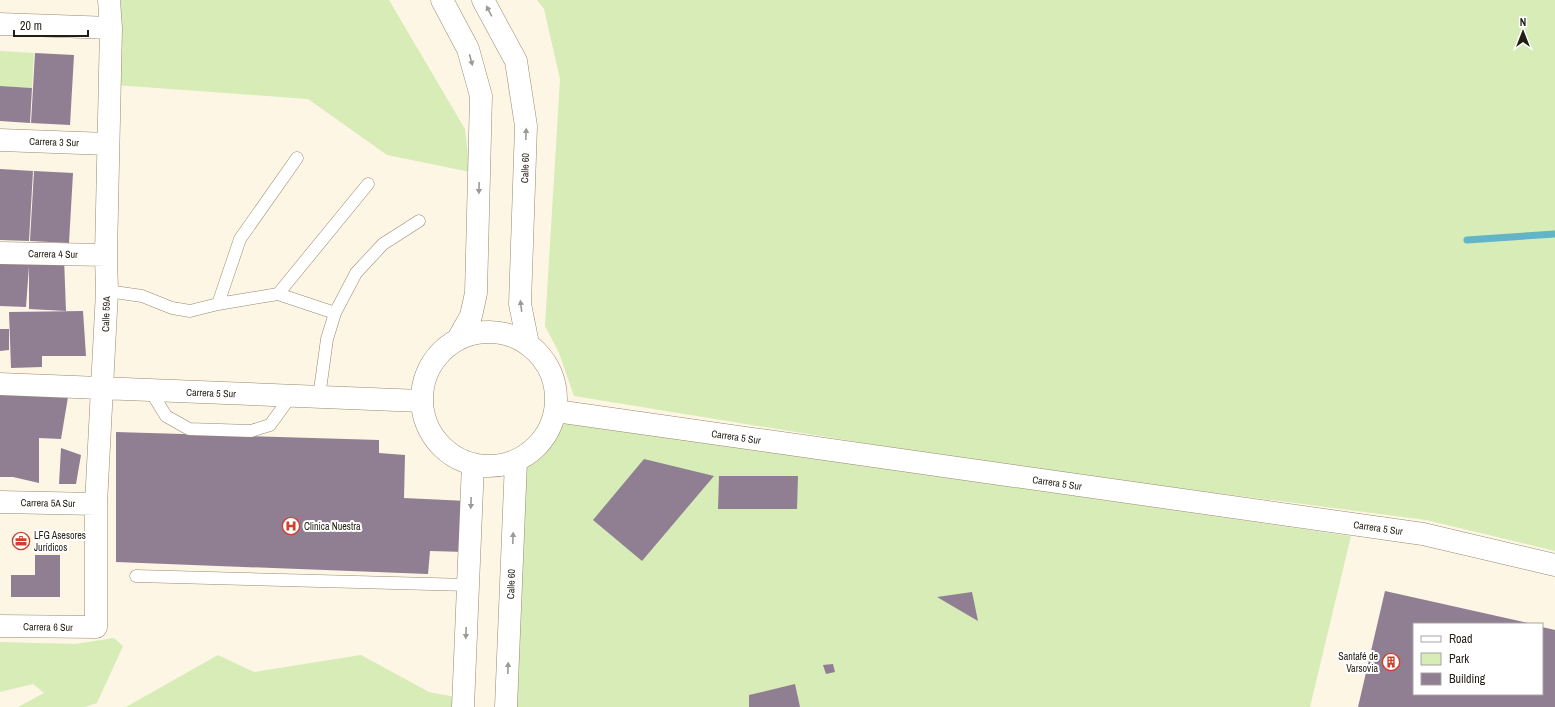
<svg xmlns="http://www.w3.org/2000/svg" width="1555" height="707" font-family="'Archivo Narrow',sans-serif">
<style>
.green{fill:#d7ecb7}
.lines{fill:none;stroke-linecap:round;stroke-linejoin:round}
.stream{stroke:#62b4c7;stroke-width:7}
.building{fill:#907e93}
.service-casing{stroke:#968970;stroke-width:13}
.minor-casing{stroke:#968970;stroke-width:23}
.secondary-casing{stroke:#968970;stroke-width:23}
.service{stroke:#fff;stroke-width:12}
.minor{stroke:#fff;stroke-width:22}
.secondary{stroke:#fff;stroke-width:22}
.oneway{fill:#9c9a95}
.labels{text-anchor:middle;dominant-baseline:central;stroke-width:4;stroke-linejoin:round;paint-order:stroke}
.street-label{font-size:10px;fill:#231e14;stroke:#fff}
.poi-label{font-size:10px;fill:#231e14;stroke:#fff;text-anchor:start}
</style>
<rect width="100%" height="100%" fill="#fef6e5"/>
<path class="green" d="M121 0H389L465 129 470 172 387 155 308 99 115 85Z
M537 0H1555V551L1426 520 992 464 574 396 559 353 545 326 560 79 544 9Z
M0 51 34 53 32 88 0 86Z
M562 423 615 429 1351 536 1310 707H516L525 468 546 450Z
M114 638 123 646 97 703 85 707H18L44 693 33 684 0 692V642L75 644Z
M218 655 254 672 361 655 429 692 455 697 454 707H126Z"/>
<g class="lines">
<path class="stream" d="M1467 240 1555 234"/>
</g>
<path class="building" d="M35 53 74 55 70 125 31 123Z
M0 86 32 88 30 123 0 121Z
M0 169 33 171 29 241 0 240Z
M34 171 73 173 69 243 30 241Z
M64 258 66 311 29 309V266L26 307 0 306V261Z
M83 311 86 356H42V367L11 368 9 312Z
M0 329H9V350L0 351Z
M0 395 68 397 61 439 39 438V483L13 477H0Z
M116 432 379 440V453L405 455 404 498 467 501 466 552 430 551 428 574 116 562Z
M61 448 81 455 76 484H59Z
M644 459 714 476 642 561 593 520Z
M719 476H798L797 509H718Z
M35 555H60V597H11V575H35Z
M1385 591 1528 623 1414 624V694H1542V627L1555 630V707H1358Z
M972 592 978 621 937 597Z
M833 664 835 672 826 674 823 665Z
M795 684 800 707H749V695Z"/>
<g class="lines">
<defs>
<path id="service" d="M107 291 142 296 172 308 190 311 218 304 278 294 335 313
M278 294 368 184
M218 304 240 239 297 158
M150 390 166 416 189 429 251 431 270 425 291 396
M319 397 327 339 335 313 356 273 383 244 419 221
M136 576 468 585"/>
<path id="minor" d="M0 24 111 28
M0 140 108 144
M0 253 106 255
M0 384 421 401
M556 411 1423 534 1555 565
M0 502 96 504
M0 626 96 627V504L107 291 106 255 111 28 109 0"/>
<path id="secondary" d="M442 0 468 49 481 96 476 293 471 316 458 339
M483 0 516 61 526 126 520 304 528 344
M422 399a67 67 0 1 1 134 0a67 67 0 1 1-134 0Z
M463 707 473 464
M506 707 516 461"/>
</defs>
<use href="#service" class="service-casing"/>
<use href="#minor" class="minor-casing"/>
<use href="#secondary" class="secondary-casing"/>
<use href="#service" class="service"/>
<use href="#minor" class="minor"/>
<use href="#secondary" class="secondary"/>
</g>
<defs><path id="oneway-solid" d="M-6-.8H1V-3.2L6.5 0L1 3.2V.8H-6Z"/></defs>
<g class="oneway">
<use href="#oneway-solid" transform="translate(489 11) rotate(-118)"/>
<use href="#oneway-solid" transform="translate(471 60) rotate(75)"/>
<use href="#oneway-solid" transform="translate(526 134) rotate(-88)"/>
<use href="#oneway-solid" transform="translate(479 188) rotate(91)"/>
<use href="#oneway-solid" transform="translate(521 306) rotate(-97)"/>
<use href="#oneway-solid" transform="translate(471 503) rotate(92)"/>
<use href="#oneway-solid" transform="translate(513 538) rotate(-88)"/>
<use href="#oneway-solid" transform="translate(466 633) rotate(92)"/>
<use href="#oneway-solid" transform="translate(508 668) rotate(-88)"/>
</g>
<defs>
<symbol id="hospital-ring" viewBox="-11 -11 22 22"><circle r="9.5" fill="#fff" stroke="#cd412f" stroke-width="1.5"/><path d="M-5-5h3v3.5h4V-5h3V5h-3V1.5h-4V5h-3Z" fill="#cd412f"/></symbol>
<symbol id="office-ring" viewBox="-11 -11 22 22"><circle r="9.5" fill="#fff" stroke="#cd412f" stroke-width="1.5"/><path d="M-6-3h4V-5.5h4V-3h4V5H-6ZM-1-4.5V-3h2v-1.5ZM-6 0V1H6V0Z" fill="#cd412f"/></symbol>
<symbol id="building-ring" viewBox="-11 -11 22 22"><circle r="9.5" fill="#fff" stroke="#cd412f" stroke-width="1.5"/><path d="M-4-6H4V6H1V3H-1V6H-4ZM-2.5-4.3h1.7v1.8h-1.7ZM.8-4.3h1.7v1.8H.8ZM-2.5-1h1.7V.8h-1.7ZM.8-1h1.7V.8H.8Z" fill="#cd412f"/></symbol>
</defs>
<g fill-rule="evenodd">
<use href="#hospital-ring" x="281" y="516" width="20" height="20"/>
<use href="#office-ring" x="11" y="531" width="20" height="20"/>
<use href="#building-ring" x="1381" y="652" width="20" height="20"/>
</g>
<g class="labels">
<g class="street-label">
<text transform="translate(54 142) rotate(2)">Carrera 3 Sur</text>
<text transform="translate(525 168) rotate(-88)">Calle 60</text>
<text transform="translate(53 254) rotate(1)">Carrera 4 Sur</text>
<text transform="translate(106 314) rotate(-88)">Calle 59A</text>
<text transform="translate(211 393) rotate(2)">Carrera 5 Sur</text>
<text transform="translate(736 437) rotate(8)">Carrera 5 Sur</text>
<text transform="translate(1057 483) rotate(8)">Carrera 5 Sur</text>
<text transform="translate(48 503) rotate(1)">Carrera 5A Sur</text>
<text transform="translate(1378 528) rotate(8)">Carrera 5 Sur</text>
<text transform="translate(511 584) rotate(-88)">Calle 60</text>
<text transform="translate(48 627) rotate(1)">Carrera 6 Sur</text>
</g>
<g class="poi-label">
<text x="304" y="526">Clinica Nuestra</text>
<text x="34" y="535">LFG Asesores<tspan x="34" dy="12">Jurídicos</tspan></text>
<text x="1378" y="656" text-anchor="end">Santafé de<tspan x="1378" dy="12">Varsovia</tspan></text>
</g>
</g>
<rect x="1413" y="623" width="130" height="72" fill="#ffffff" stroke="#a7a5a1"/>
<rect x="1421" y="636" width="20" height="6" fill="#ffffff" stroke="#a7a5a1"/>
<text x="1449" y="643" font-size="12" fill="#231e14">Road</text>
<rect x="1421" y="653" width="20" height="12" fill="#d7ecb7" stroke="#a7a5a1"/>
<text x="1449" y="663" font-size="12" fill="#231e14">Park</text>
<rect x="1421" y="673" width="20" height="12" fill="#907e93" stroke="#a7a5a1"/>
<text x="1449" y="683" font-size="12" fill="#231e14">Building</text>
<g transform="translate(1523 32)" stroke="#ffffff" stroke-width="3" paint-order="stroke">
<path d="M0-3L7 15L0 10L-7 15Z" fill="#231e14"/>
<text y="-6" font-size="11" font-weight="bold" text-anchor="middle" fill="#231e14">N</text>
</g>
<path d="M14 30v6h74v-6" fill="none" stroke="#231e14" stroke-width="2"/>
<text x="20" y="30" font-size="12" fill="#231e14" stroke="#ffffff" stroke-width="3" paint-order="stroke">20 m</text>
</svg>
